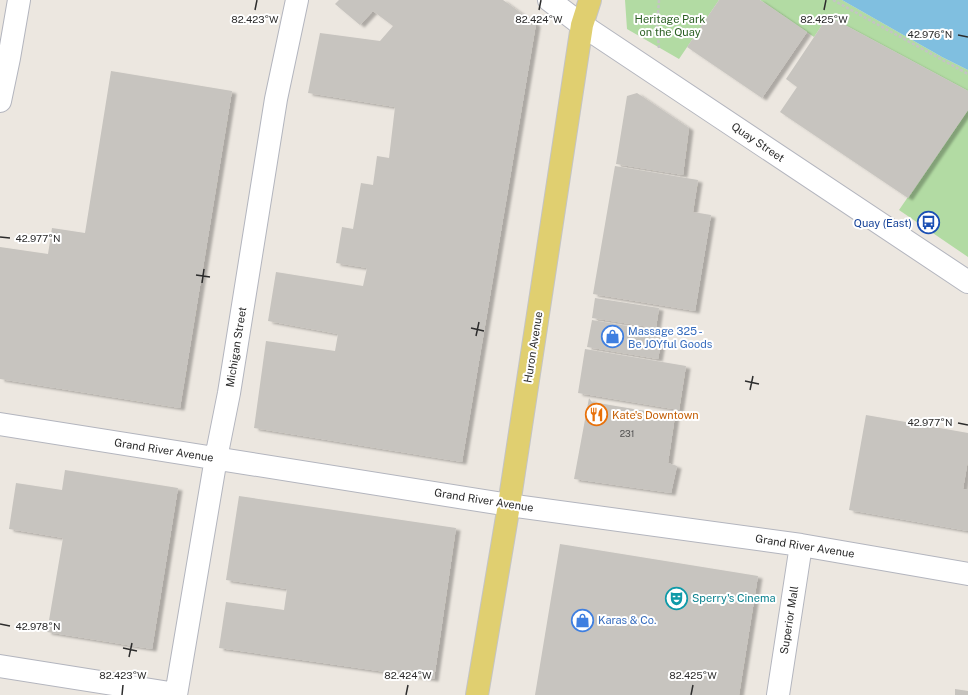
<svg xmlns="http://www.w3.org/2000/svg" width="968" height="695" font-family="'Public Sans',sans-serif">
<style>
.green{fill:#b2dba3}
.water{fill:#80bfe0}
.building{fill:#c7c4bf;filter:url(#shadow)}
.lines{fill:none;stroke-linecap:round;stroke-linejoin:round}
.minor-casing{stroke:#b3b5be;stroke-width:24}
.major-casing{stroke:#c4c4c4;stroke-width:24}
.path{stroke:#c4c4c4;stroke-width:2.5;stroke-dasharray:3 2;stroke-linecap:butt}
.minor{stroke:#fff;stroke-width:22}
.major{stroke:#e0cf70;stroke-width:22}
.ticks{fill:none;stroke:#2c2c2c;stroke-width:1.5}
.labels{text-anchor:middle;dominant-baseline:central;stroke-width:4;stroke-linejoin:round;paint-order:stroke}
.number-label{font-size:9px;fill:#535251}
.park-label{font-size:11px;fill:#2c6124;stroke:#fff}
.street-label{font-size:11px;fill:#2c2c2c;stroke:#fff}
.transit-label{font-size:11px;fill:#164399;stroke:#fff;text-anchor:end}
.shop-label{font-size:11px;fill:#366cbe;stroke:#fff;text-anchor:start}
.food-label{font-size:11px;fill:#c56008;stroke:#fff;text-anchor:start}
.culture-label{font-size:11px;fill:#0d838f;stroke:#fff;text-anchor:start}
.ticks-label{font-size:10px;text-anchor:middle;fill:#2c2c2c;stroke:#fff;stroke-width:4;stroke-linejoin:round;paint-order:stroke}
</style>
<defs>
<filter id="shadow"><feDropShadow dx="4.5" dy="2.5" stdDeviation="1" flood-color="#0004"/></filter>
</defs>
<rect width="100%" height="100%" fill="#ece7e0"/>
<path class="green" d="M625 0H719L679 59 627 29Z
M760 0H842L942 57 968 70V91L828 16 814 37Z
M968 110V257L899 210Z"/>
<path class="water" d="M842 0H968V70L942 57Z"/>
<path class="building" d="M339 0H503L536 24 462 462 254 428 266 341 335 351 338 334 268 321 276 272 363 286 367 268 336 263 342 227 353 229 361 183 373 185 377 156 389 158 395 107 308 93 320 33 380 41 393 26 373 11 360 25 335 4Z
M719 0H760L807 32 762 98 687 47Z
M828 16 968 91V110L908 198 780 112 797 87 786 79Z
M111 71 232 91 180 408 0 379V247L48 254 52 228 85 233Z
M637 93 689 128 683 175 616 164 627 96Z
M615 166 698 180 693 212 711 215 695 311 593 294Z
M595 298 659 308 656 328 592 318Z
M592 320 663 332 658 359 587 347Z
M585 349 686 366 679 410 578 393Z
M589 398 592 402 675 416 668 463 677 466 671 493 574 479Z
M866 415 968 433V460L963 489H968V531L849 510Z
M65 470 178 488 152 649 47 632 63 538 9 529 16 483 62 490Z
M239 496 456 528 434 679 219 648 226 602 284 610 287 589 226 580Z
M560 544 758 576 739 695H535Z
M955 689 968 691V695H955Z"/>
<g class="lines">
<defs>
<path id="minor" d="M549 0 582 25 968 282
M0 101 9 58 19 0
M0 424 509 505 801 545 968 574
M0 666 176 694
M176 695 216 458 229 393 276 99 297 0
M778 695 801 545"/>
<path id="major" d="M477 695 509 505 582 25 590 0"/>
</defs>
<use href="#minor" class="minor-casing"/>
<use href="#major" class="major-casing"/>
<path class="path" d="M833 0 968 74
M659 48 657 26 659 0"/>
<use href="#minor" class="minor"/>
<use href="#major" class="major"/>
</g>
<path class="ticks" d="M255 10 257 0M539 10 541 0M824 10 826 0M958 35 968 37M0 237 10 238M196 275 210 277M202 283 204 269M471 328 484 331M476 336 479 322M745 381 759 384M750 390 753 376M958 423 968 425M0 624 10 626M123 648 137 651M129 657 132 643M122 695 123 685M406 695 408 685M691 695 693 685"/>
<defs>
<symbol id="bus-ring" viewBox="-11 -11 22 22"><circle r="9.5" fill="#fff" stroke="#1a4fb4" stroke-width="1.5"/><path d="M-5-6H5V4H4V6H2V4H-2V6H-4V4H-5ZM-3.5-4V0h7V-4ZM-3.5 1.2v1.5H-2V1.2ZM2 1.2v1.5H3.5V1.2Z" fill="#1a4fb4"/></symbol>
<symbol id="shop-ring" viewBox="-11 -11 22 22"><circle r="9.5" fill="#fff" stroke="#3f7fe0" stroke-width="1.5"/><path d="M-5-2.5h2.3a2.7 3.5 0 0 1 5.4 0H5L5.5 6h-11ZM-1.5-2.5h3a1.5 2.3 0 0 0-3 0Z" fill="#3f7fe0"/></symbol>
<symbol id="restaurant-ring" viewBox="-11 -11 22 22"><circle r="9.5" fill="#fff" stroke="#e8710a" stroke-width="1.5"/><path d="M-5-6h1v4h1v-4h1v4h1v-4h1v5L-1.5 .5V6h-2V.5L-5-1ZM5-6V6H3V1.5H1.5Q1.5-4 5-6Z" fill="#e8710a"/></symbol>
<symbol id="theatre-ring" viewBox="-11 -11 22 22"><circle r="9.5" fill="#fff" stroke="#0f9aa8" stroke-width="1.5"/><path d="M-5-5.5Q0-4 5-5.5V0Q5 5 0 6Q-5 5-5 0ZM-3.3-2.5H-1v1.5H-3.3ZM1-2.5H3.3v1.5H1ZM-2.8 1Q0 5.5 2.8 1Z" fill="#0f9aa8"/></symbol>
</defs>
<g fill-rule="evenodd">
<use href="#bus-ring" x="916" y="210" width="25" height="25"/>
<use href="#shop-ring" x="600" y="324" width="25" height="25"/>
<use href="#restaurant-ring" x="584" y="402" width="25" height="25"/>
<use href="#theatre-ring" x="664" y="586" width="25" height="25"/>
<use href="#shop-ring" x="570" y="608" width="25" height="25"/>
</g>
<g class="labels">
<g class="number-label">
<text x="627" y="433">231</text>
</g>
<g class="park-label">
<text x="670" y="19">Heritage Park<tspan x="670" dy="13">on the Quay</tspan></text>
</g>
<g class="street-label">
<text transform="translate(758 142) rotate(34)">Quay Street</text>
<text transform="translate(236 347) rotate(-81)">Michigan Street</text>
<text transform="translate(533 347) rotate(-81)">Huron Avenue</text>
<text transform="translate(164 450) rotate(9)">Grand River Avenue</text>
<text transform="translate(484 500) rotate(9)">Grand River Avenue</text>
<text transform="translate(805 546) rotate(9)">Grand River Avenue</text>
<text transform="translate(789 620) rotate(-81)">Superior Mall</text>
</g>
<g class="transit-label">
<text x="912" y="223">Quay (East)</text>
</g>
<g class="shop-label">
<text x="628" y="331">Massage 325 -<tspan x="628" dy="13">Be JOYful Goods</tspan></text>
<text x="598" y="620">Karas &amp; Co.</text>
</g>
<g class="food-label">
<text x="612" y="415">Kate's Downtown</text>
</g>
<g class="culture-label">
<text x="692" y="598">Sperry's Cinema</text>
</g>
</g>
<g class="ticks-label">
<text x="255" y="23">82.423°W</text>
<text x="539" y="23">82.424°W</text>
<text x="824" y="23">82.425°W</text>
<text x="930" y="38">42.976°N</text>
<text x="38" y="242">42.977°N</text>
<text x="930" y="426">42.977°N</text>
<text x="38" y="630">42.978°N</text>
<text x="123" y="679">82.423°W</text>
<text x="408" y="679">82.424°W</text>
<text x="693" y="679">82.425°W</text>
</g>
</svg>
